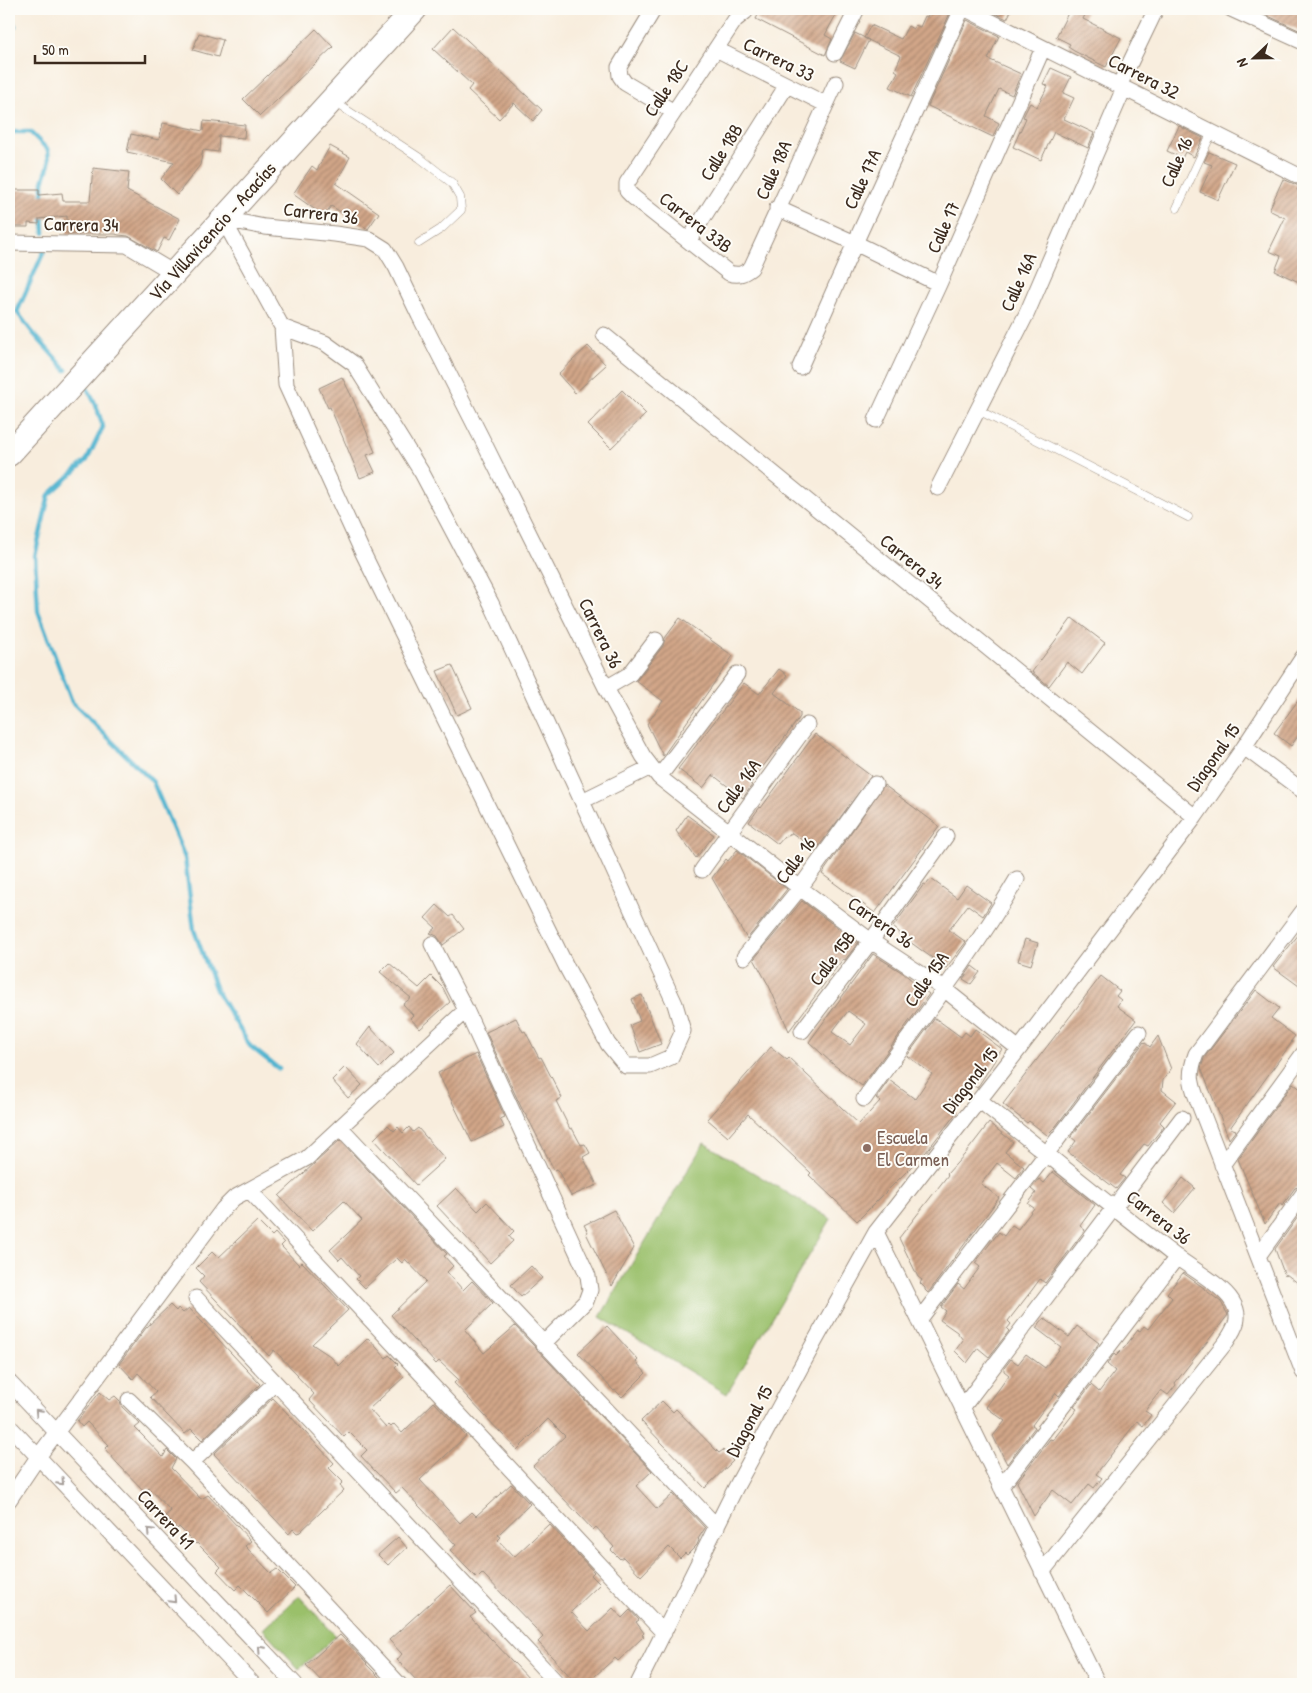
<svg xmlns="http://www.w3.org/2000/svg" width="1312" height="1693" font-family="'Patrick Hand',sans-serif">
<style>
.green{fill:#9ac06b;stroke:#6a7544}
.lines{fill:none;stroke-linecap:round;stroke-linejoin:round}
.stream{stroke:#50b3cf;stroke-width:4.5}
.building{fill:url(#building-hatch);fill-rule:evenodd}
.service-casing{stroke:#9a8c7e;stroke-width:9}
.minor-casing{stroke:#9a8c7e;stroke-width:17}
.primary-casing{stroke:#9a8c7e;stroke-width:26}
.service{stroke:#fff;stroke-width:8}
.minor{stroke:#fff;stroke-width:15}
.primary{stroke:#fff;stroke-width:24}
.oneway{stroke:#a79f9a}
.education-dot{fill:#8d6e63;stroke:#fdfcf7;stroke-width:2}
.labels{text-anchor:middle;dominant-baseline:central;stroke-width:4;stroke-linejoin:round;paint-order:stroke}
.street-label{font-size:19px;fill:#3b2a1e;stroke:#fdfcf7}
.education-label{font-size:19px;fill:#785e54;stroke:#fdfcf7;text-anchor:start}
</style>
<defs>
<pattern id="building-hatch" width="6" height="6" patternUnits="userSpaceOnUse" patternTransform="scale(1.25)"><rect width="6" height="6" fill="#d1a688"/><path d="M-1 1l2-2M0 6l6-6M5 7l2-2" fill="none" stroke="#ab876f"/></pattern>
</defs>
<rect width="100%" height="100%" fill="#fdfcf7"/>
<filter id="ink" filterUnits="userSpaceOnUse"><feTurbulence type="fractalNoise" baseFrequency=".02" numOctaves="2"/><feDisplacementMap in="SourceGraphic" scale="10" xChannelSelector="R" yChannelSelector="G"/><feConvolveMatrix kernelMatrix="1 2 1 2 8 2 1 2 1" color-interpolation-filters="sRGB"/></filter>
<filter id="wash" filterUnits="userSpaceOnUse"><feTurbulence type="fractalNoise" baseFrequency=".0096" numOctaves="4" result="noise"/><feDisplacementMap in="SourceGraphic" scale="20" xChannelSelector="R" yChannelSelector="G"/><feGaussianBlur stdDeviation="1.12" result="paint"/><feColorMatrix in="noise" values="0 0 0 0 0 0 0 0 0 0 0 0 0 0 0 0 0 1.4 0 .05"/><feComposite in="paint" operator="in"/></filter>
<g filter="url(#wash)">
<rect width="100%" height="100%" fill="#f8eddd"/>
<path class="green" d="M704 1143 831 1219 727 1394 600 1317Z
M299 1596 336 1636 299 1669 263 1629Z"/>
<g class="lines">
<path class="stream" d="M9 15 15 26 9 32
M9 132H30L48 150 49 164 43 182V199
M43 214 44 233
M44 251 17 312 33 333 66 370
M87 388 96 405 103 427 87 460 49 495 35 556 38 611 72 702 153 782 185 858 194 930 216 990 250 1046 279 1069"/>
</g>
<g id="blocks">
<path class="building" d="M761 9H839L825 35 832 39 826 53 825 55 756 19Z
M931 9H952L911 97 890 87 898 72 895 70 901 56 864 38 871 25 901 39 908 26 913 29 915 25 920 27 925 16 927 17Z
M986 9H1012L1007 19Z
M1070 9H1077L1086 13 1083 19 1121 38 1106 67 1074 51 1068 47 1070 44 1056 37Z
M1253 9H1303V32Z
M967 20 999 36 988 59 1021 74 1012 95 999 89 986 116 999 123 993 137 928 106Z
M453 27 542 110 533 121 514 103 499 119 468 90 472 85 433 49Z
M316 29 333 47 260 116 243 99Z
M199 33 223 40 218 57 193 50Z
M855 33 869 40 855 68 840 61Z
M1051 68 1071 77 1063 93 1074 98 1064 119 1094 133 1088 148 1054 132 1041 160 1013 147 1026 118 1023 117 1030 103 1037 107 1048 86 1043 84Z
M204 121 245 125 244 138 219 136 218 152 203 150 200 165 177 195 161 179 174 162 127 152 131 134 159 140 163 123 203 131Z
M1179 126 1203 138 1194 157 1185 152 1182 158 1167 151Z
M330 146 350 157 336 183 379 213 368 229 331 206 324 216 293 194 312 166 317 170Z
M1209 152 1235 163 1218 200 1200 192 1212 165 1204 162Z
M93 168 129 172 127 191 180 219 169 240 164 238 157 252 128 236 119 235 115 234H67V216L39 219V224L28 223V227H11V190H39V195L62 193 63 201H90Z
M1283 179 1299 186 1297 190 1303 193V273L1299 282 1275 271 1281 256 1269 251 1285 218 1269 210Z
M588 346 606 365 575 393 558 374Z
M342 377 353 399 375 452 367 455 375 472 360 478 330 407 328 408 319 388Z
M622 390 646 414 611 448 588 425Z
M680 618 733 656 663 756 647 724 663 701 636 681 663 646 665 638Z
M1072 618 1105 643 1082 674 1067 662 1049 686 1032 672Z
M452 665 472 708 457 715 437 671Z
M779 669 787 675 774 693 800 713V717L750 784 752 785 743 798 713 775 703 788 678 769 744 683 759 694Z
M1303 694V729L1291 746 1274 733Z
M815 734 871 776 816 850 792 833 784 837 778 844 749 822 760 807 761 808Z
M884 785 939 826 875 913 822 874Z
M687 815 714 835 696 858 676 831Z
M737 850 787 889 747 939 712 878 726 859 728 861Z
M931 879 957 898 966 885 991 903 983 916 968 905 949 930 966 942 946 968 899 934 900 933 893 927 924 884 926 885Z
M802 901 858 943 845 960 843 959 789 1031 769 986 754 959Z
M437 905 450 917 453 915 464 929 443 945 437 936 430 933 436 928 425 918Z
M1303 929V980L1299 986 1273 967Z
M1025 939 1038 943 1031 965 1018 961Z
M873 954 903 973 929 994 862 1086 834 1065 809 1042ZM848 1011 866 1024 850 1045 832 1032Z
M389 963 419 988 431 976 443 988 450 1002 420 1029 410 1018 413 1015 403 1004 411 998 380 972Z
M972 966 980 972 971 984 963 979Z
M1101 976 1120 991 1116 996 1121 1000 1117 1006 1136 1020 1056 1126 1047 1135 1029 1121 1027 1123 1003 1104Z
M1256 990 1279 1008 1271 1018 1295 1036 1291 1041 1292 1042 1230 1128 1236 1130 1229 1139 1201 1068 1204 1058Z
M642 995 661 1044 640 1052 630 1025 640 1021 632 999Z
M516 1018 523 1032 525 1031 539 1058 541 1057 562 1098 556 1101 570 1129 572 1128 581 1145 585 1144 590 1153 583 1157 597 1185 571 1196 557 1169 554 1170 530 1122 522 1109 486 1032Z
M935 1018 961 1037 965 1032 970 1036 975 1029 1002 1049 977 1088 972 1084 965 1093 953 1109 957 1112 926 1152 857 1221 809 1175 811 1173 748 1114 728 1137 707 1119 771 1047 787 1060 789 1058 859 1124 880 1101 876 1098 889 1080 915 1099 932 1074 907 1056Z
M370 1027 394 1053 379 1068 357 1044Z
M1158 1036 1171 1069 1163 1080 1162 1090 1176 1101 1160 1122 1164 1126 1148 1146 1144 1144 1120 1175 1125 1178 1116 1189 1068 1152 1076 1141 1071 1137 1144 1042 1150 1047Z
M476 1054 505 1117 500 1119 504 1127 472 1142 438 1073Z
M345 1067 362 1085 348 1098 332 1080Z
M1293 1083 1303 1091V1185L1295 1188 1282 1206 1280 1203 1265 1224 1238 1159Z
M989 1123 1013 1142 1005 1152 1024 1167 1016 1178 997 1163 981 1184 999 1198 928 1293 925 1290V1288L920 1283 922 1280 918 1277 899 1238 948 1175 947 1174 965 1154Z
M388 1125 394 1131 398 1127 403 1133 409 1127 413 1132 418 1128 445 1159 416 1185 374 1139Z
M340 1140 447 1254 444 1256 453 1266 447 1272 463 1290 472 1281 493 1303 465 1330 484 1353 515 1326 652 1471 636 1486 657 1509 673 1494 705 1528 698 1539 699 1540 697 1545 687 1555 685 1553 680 1558 669 1547 641 1576 623 1557 620 1559 611 1550 614 1547 596 1527 593 1530 533 1466 565 1436 548 1419 517 1450 454 1383 458 1379 439 1361 436 1364 391 1315 426 1281 405 1259 402 1263 397 1258 365 1288 356 1279 359 1276 342 1257 339 1260 330 1250 362 1220 344 1201 312 1231 279 1196Z
M1053 1172 1095 1205 1080 1226 1085 1230 1045 1283 1040 1279 1032 1290 1008 1321 1011 1324 1007 1329 1009 1331 989 1357 978 1348 967 1363 955 1351 963 1340 957 1332 940 1320 946 1311 941 1307 958 1284 964 1289 980 1267 975 1263 999 1232 1004 1236 1012 1225 1018 1229 1034 1208 1028 1204 1036 1193 1031 1189 1039 1179 1044 1183Z
M1183 1178 1195 1188 1174 1213 1163 1203Z
M456 1188 478 1211 487 1202 514 1231 509 1236 513 1241 490 1263 437 1206Z
M614 1210 634 1248 612 1286 586 1233 588 1232 584 1225Z
M1303 1210V1287L1286 1274 1285 1276 1275 1249Z
M257 1221 272 1236 275 1233 284 1243 281 1246 299 1265 302 1262 348 1310 312 1344 330 1356 339 1366 368 1338 386 1358 389 1355 398 1364 395 1367 404 1377 369 1409 386 1428 389 1425 391 1427 394 1424 402 1433 434 1402 466 1436 420 1480 460 1523 472 1512 476 1516 511 1484 530 1504 498 1535 501 1537 498 1540 514 1557 549 1524 594 1572 591 1575 600 1584 571 1612 589 1631 613 1608 622 1618 630 1610 639 1620 636 1622 644 1633 642 1635 644 1636 618 1661 615 1658 586 1684H577L538 1642 543 1637 535 1628 482 1573 477 1578 466 1567 450 1550 456 1545 402 1488 396 1493 374 1470 361 1456 367 1450 349 1432 344 1437 309 1400 314 1394 297 1376 298 1375 274 1350 269 1356 199 1282 204 1276 196 1268 212 1252 218 1258Z
M531 1266 542 1278 521 1297 511 1285Z
M1183 1273 1204 1288V1289L1221 1302 1228 1315 1175 1383 1176 1385 1168 1395 1161 1390 1153 1400 1145 1411 1151 1415 1143 1426 1137 1421 1121 1442 1096 1474 1102 1478 1094 1488 1089 1484 1072 1505 1053 1490 1034 1516 1017 1482 1050 1439 1053 1440 1067 1422 1077 1409 1074 1407 1091 1385 1099 1392 1115 1371 1107 1364 1114 1354 1116 1356 1124 1348 1138 1330 1140 1331 1144 1326 1148 1329 1172 1298 1167 1293Z
M170 1305 176 1311 178 1308 183 1313 189 1308 260 1384 202 1440 191 1429 185 1434 150 1397 156 1392 138 1373 133 1379 119 1364 146 1328Z
M1044 1318 1069 1337 1077 1326 1099 1343 1059 1396 1056 1393 1040 1414 1032 1425 1035 1427 1007 1464 993 1436 1005 1421 986 1407 1009 1375 1004 1371V1368L1011 1359 1018 1364 1026 1354 1045 1368 1061 1347 1036 1328Z
M607 1326 638 1360 636 1362 646 1373 622 1397 615 1390 614 1391 578 1353Z
M100 1392 109 1400 115 1396 120 1401 122 1407 140 1424 135 1428 144 1437 163 1457 167 1450 176 1459 171 1468 201 1499 208 1495 225 1513 251 1541 245 1546 271 1573 277 1569 295 1587 268 1613 240 1585 235 1590 217 1571 221 1567 197 1543 196 1544 179 1527 177 1529 165 1516 171 1511 149 1488 145 1492 117 1463 105 1449 109 1445 87 1422 82 1427 77 1421Z
M273 1398 334 1463 329 1468 343 1482 340 1485 344 1490 300 1532 297 1533 293 1529 289 1534 214 1454Z
M662 1401 673 1412 676 1409 719 1453 723 1450 733 1461 705 1488 641 1421Z
M398 1537 407 1548 388 1565 378 1555Z
M450 1585 476 1613 470 1617 534 1684H420L397 1660 402 1654 389 1640Z
M340 1635 367 1663 366 1664 386 1684H324L306 1665Z"/>
</g>
</g>
<g filter="url(#ink)">
<use href="#blocks" fill-opacity="0" stroke="#9a8c7e" stroke-width="1"/>
<g class="lines">
<defs>
<path id="service" d="M333 101 420 158 452 183 460 197 461 210 441 229 419 243
M1177 208 1212 132
M978 410 1188 517"/>
<path id="minor" d="M654 9 619 67 620 76 625 83 674 112
M747 9 745 12 735 20 627 183V191L633 197 729 273C739 276 743 274 751 268L836 83
M966 9 1303 178
M1231 9 1303 42
M716 49 825 104
M835 53 857 9
M1119 86 1155 11
M777 208 855 243 939 284
M223 219 282 327 286 385 361 549 568 970 608 1044 626 1066H650L671 1057 683 1031 675 1004 491 603 422 473 354 364 325 343 282 327
M223 219 265 227 335 234 369 239 385 249 396 267 419 315 485 445 606 688 643 756 659 777 800 888 871 941 944 989 1019 1049
M689 240 787 85
M9 243 127 245 174 273
M604 335 1195 817
M800 367 855 243 962 9
M876 420 939 284 1043 48
M938 488 1027 313 1124 88
M606 688 630 674 656 640
M1244 747 1303 791
M659 777 737 674
M582 801 651 767
M702 870 807 725
M1303 911 1196 1054C1189 1073 1190 1081 1197 1099L1303 1372
M432 944 466 1010 588 1276 590 1290 586 1301 543 1344
M744 957 800 888 875 784
M802 1031 871 941 946 836
M864 1099C916 1027 972 956 1017 879
M979 1100C1045 1152 1109 1205 1175 1256 1191 1268 1222 1285 1232 1301 1242 1317 1236 1327 1226 1342L1042 1572
M340 1127 717 1527
M1222 1165 1303 1054
M250 1191 664 1633
M876 1232 1098 1684
M1258 1256 1303 1194
M196 1298 558 1684
M919 1320 1139 1033
M9 1382 295 1684
M129 1400 192 1462 275 1383
M962 1408 1182 1118
M9 1426 253 1684
M192 1462 399 1684
M1001 1487 1177 1257
M9 1500 38 1457 223 1209 234 1198 307 1158 466 1010
M638 1684 736 1487 815 1341 876 1232 1019 1049 1195 817 1244 747 1303 657"/>
<path id="primary" d="M9 454 415 9"/>
</defs>
<use href="#service" class="service-casing"/>
<use href="#minor" class="minor-casing"/>
<use href="#primary" class="primary-casing"/>
<use href="#service" class="service"/>
<use href="#minor" class="minor"/>
<use href="#primary" class="primary"/>
</g>
<defs><path id="oneway-chevron" d="M-2-3.5L2.5 0L-2 3.5" fill="none" stroke-width="1.6" stroke-linecap="round" stroke-linejoin="round" transform="scale(1.25)"/></defs>
<g class="oneway">
<use href="#oneway-chevron" transform="translate(38 1412) rotate(-134)"/>
<use href="#oneway-chevron" transform="translate(61 1482) rotate(47)"/>
<use href="#oneway-chevron" transform="translate(150 1531) rotate(-133)"/>
<use href="#oneway-chevron" transform="translate(173 1600) rotate(47)"/>
<use href="#oneway-chevron" transform="translate(261 1649) rotate(-133)"/>
</g>
</g>
<circle class="education-dot" cx="867" cy="1148" r="5"/>
<g class="labels">
<g class="street-label">
<text transform="translate(779 59) rotate(26)">Carrera 33</text>
<text transform="translate(1144 76) rotate(27)">Carrera 32</text>
<text transform="translate(666 88) rotate(-56)">Calle 18C</text>
<text transform="translate(721 152) rotate(-58)">Calle 18B</text>
<text transform="translate(1176 162) rotate(-66)">Calle 16</text>
<text transform="translate(773 170) rotate(-66)">Calle 18A</text>
<text transform="translate(862 179) rotate(-65)">Calle 17A</text>
<text transform="translate(321 213) rotate(7)">Carrera 36</text>
<text transform="translate(696 222) rotate(38)">Carrera 33B</text>
<text transform="translate(81 224) rotate(1)">Carrera 34</text>
<text transform="translate(943 227) rotate(-66)">Calle 17</text>
<text transform="translate(212 231) rotate(-48)">Vía Villavicencio - Acacías</text>
<text transform="translate(1018 282) rotate(-66)">Calle 16A</text>
<text transform="translate(912 561) rotate(39)">Carrera 34</text>
<text transform="translate(601 633) rotate(64)">Carrera 36</text>
<text transform="translate(1213 757) rotate(-55)">Diagonal 15</text>
<text transform="translate(738 786) rotate(-54)">Calle 16A</text>
<text transform="translate(795 860) rotate(-53)">Calle 16</text>
<text transform="translate(881 922) rotate(35)">Carrera 36</text>
<text transform="translate(832 958) rotate(-53)">Calle 15B</text>
<text transform="translate(926 979) rotate(-55)">Calle 15A</text>
<text transform="translate(970 1080) rotate(-52)">Diagonal 15</text>
<text transform="translate(1159 1217) rotate(38)">Carrera 36</text>
<text transform="translate(749 1421) rotate(-62)">Diagonal 15</text>
<text transform="translate(166 1519) rotate(47)">Carrera 41</text>
</g>
<g class="education-label">
<text x="877" y="1137">Escuela<tspan x="877" dy="22">El Carmen</tspan></text>
</g>
</g>
<rect width="1312" height="1693" fill="none" stroke="#fdfcf7" stroke-width="30"/>
<g transform="translate(1254 58) rotate(248)" stroke="#fdfcf7" stroke-width="4" paint-order="stroke">
<path d="M0-4L9 19L0 12L-9 19Z" fill="#3b2a1e"/>
<text y="-8" font-size="14" font-weight="bold" text-anchor="middle" fill="#3b2a1e">N</text>
</g>
<path d="M35 55v8h110v-8" fill="none" stroke="#3b2a1e" stroke-width="2.5"/>
<text x="42" y="55" font-size="15" fill="#3b2a1e" stroke="#fdfcf7" stroke-width="4" paint-order="stroke">50 m</text>
</svg>
